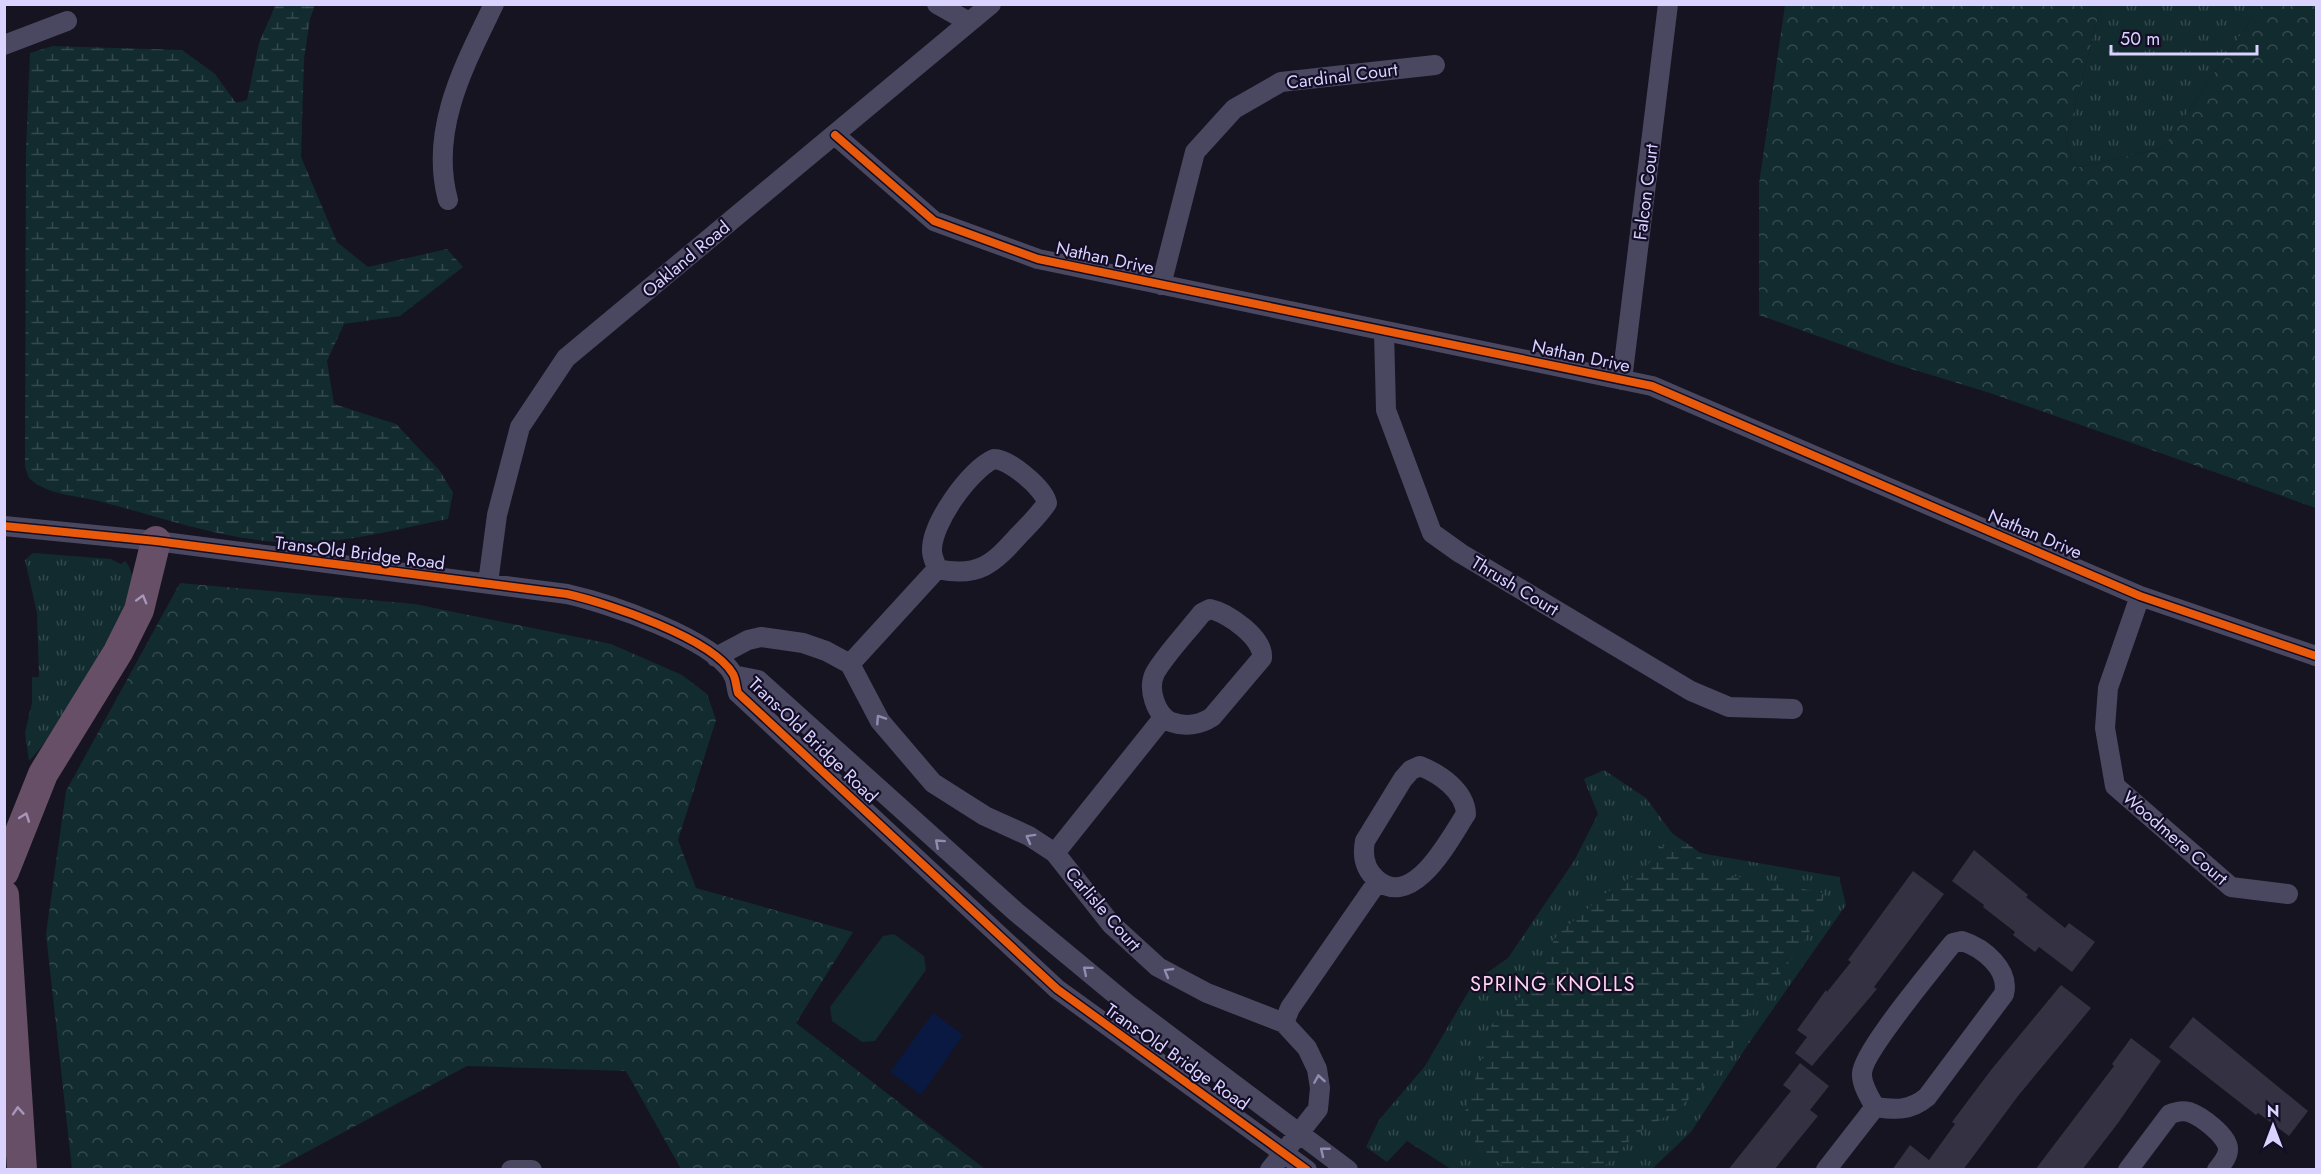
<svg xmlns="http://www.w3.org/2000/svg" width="2321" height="1174" font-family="Jost,sans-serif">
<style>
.grass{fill:url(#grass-tufts)}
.forest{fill:url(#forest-crowns)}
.wetland{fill:url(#wetland-marsh)}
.green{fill:#122b2e}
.water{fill:#091941}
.building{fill:#343142}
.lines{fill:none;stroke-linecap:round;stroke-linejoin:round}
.minor{stroke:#4a4861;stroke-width:20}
.highway{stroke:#664f67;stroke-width:30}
.cycleway-casing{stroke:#130e26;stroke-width:11}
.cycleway{stroke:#e8590c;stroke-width:8}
.oneway{stroke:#a697bb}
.oneway2{stroke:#928db0}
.labels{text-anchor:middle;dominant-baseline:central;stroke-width:4.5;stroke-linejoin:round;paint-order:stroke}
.street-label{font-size:18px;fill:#dad2ff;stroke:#130e26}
.neighbourhood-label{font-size:20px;letter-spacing:1.5px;fill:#ffd4ed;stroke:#130e26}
</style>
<defs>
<pattern id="grass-tufts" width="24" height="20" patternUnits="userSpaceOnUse" patternTransform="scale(1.5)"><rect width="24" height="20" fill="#122b2e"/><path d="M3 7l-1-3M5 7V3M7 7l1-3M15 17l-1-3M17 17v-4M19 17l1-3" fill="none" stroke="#34494d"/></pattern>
<pattern id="forest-crowns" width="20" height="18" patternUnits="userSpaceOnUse" patternTransform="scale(1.5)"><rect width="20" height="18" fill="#122b2e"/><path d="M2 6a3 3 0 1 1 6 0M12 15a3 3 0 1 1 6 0" fill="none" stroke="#34494d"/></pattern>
<pattern id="wetland-marsh" width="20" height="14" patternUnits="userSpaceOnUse" patternTransform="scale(1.5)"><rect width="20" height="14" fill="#122b2e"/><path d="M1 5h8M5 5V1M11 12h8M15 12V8" fill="none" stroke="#34494d"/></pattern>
</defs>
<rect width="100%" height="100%" fill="#161420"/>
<path class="grass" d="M2101 5H2261L2163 148 2076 168 2066 142Z
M33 553 111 559 121 564 125 561C130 567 133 574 132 582 130 609 50 744 29 761L25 733 32 703V677H39L37 613 25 560Z
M1604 770 1646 798 1672 833 1700 853 1839 877 1846 905 1745 1049 1691 1132 1652 1169H1451L1407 1141 1387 1162 1366 1147 1379 1120 1425 1066 1474 982 1508 958 1574 861 1598 814 1584 779Z"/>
<path class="forest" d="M1785 5H2101L2066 142 2076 168 2163 148 2261 5H2316V508L1990 393 1895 364 1759 315V184Z
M180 583 415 604 611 644 682 675 707 694 716 720 678 840 696 888 853 932 796 1023 985 1169H681L626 1071 467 1066 275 1169H72L46 934 66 791Z"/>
<path class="wetland" d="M276 4 315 5 310 19 304 59 301 157 337 242 368 267 447 249 463 267 400 316 344 324 327 361 334 404 396 424 440 471 453 493 448 519C392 530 334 547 276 542 216 537 160 517 102 502 78 495 48 496 29 478L25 467 26 151 30 53 53 46 182 50 215 74 236 103 247 100 259 43Z
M1685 842 1700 853 1707 871 1824 893 1821 911 1801 946 1748 1016 1728 1058 1703 1087 1675 1111 1636 1134 1602 1169H1508L1478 1149 1464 1115 1492 1024 1528 989 1557 935 1607 892 1645 869 1660 847Z"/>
<path class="green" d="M894 934 924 956 926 970 875 1041 862 1042 832 1021 830 1007 883 936Z"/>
<path class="water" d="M933 1013 963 1035 921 1095 890 1072Z"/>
<path class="building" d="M1974 850 2028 895 2026 897 2065 928 2069 923 2095 942 2072 972 2039 947 2035 952 2013 935 2015 932 1983 907 1984 905 1952 881Z
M1913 871 1944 894 1874 987 1877 989 1812 1066 1795 1053 1807 1037 1797 1030 1826 990 1827 992 1851 962 1848 960Z
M2061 985 2091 1008 2018 1096 1963 1170H1892L1910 1145 1929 1160 1955 1124 1952 1122 1991 1070Z
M2193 1017 2308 1111 2289 1136 2258 1113 2256 1115 2169 1047Z
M2131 1038 2161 1061 2118 1123 2082 1170H2035L2114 1066 2112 1064Z
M1800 1063 1829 1086 1810 1110 1818 1116 1774 1170H1728L1791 1091 1783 1085Z"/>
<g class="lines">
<path class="minor" d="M937 4 969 22
M4 45 67 21
M835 135 934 221 1038 259 1652 386 2140 596 2316 656
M448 200C429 130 464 66 494 4
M1161 285 1195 152 1234 109 1281 82 1435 65
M1384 331 1386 410 1432 533 1460 553 1691 691 1729 707 1793 709
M1622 380 1668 4
M994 459C1009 459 1044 488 1047 503 1039 515 1029 525 1019 535 993 564 979 578 937 569 936 564 932 557 932 551 931 524 970 469 994 459Z
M4 526 156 541 567 594C607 603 712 638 733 674 736 679 736 687 738 693L1057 989 1307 1170
M488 583 497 515 520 427 566 358 991 4
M2140 596 2108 688 2105 728 2115 786 2231 887 2288 894
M1210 609C1228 613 1264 638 1262 658L1212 717C1200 725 1185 727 1171 722 1156 715 1147 689 1155 673 1165 655 1188 631 1202 613Z
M716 657 748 640 761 637 803 643 826 651 850 664 880 721 933 783 985 816 1029 836 1055 853 1111 924 1158 967 1207 993 1284 1023 1307 1048 1317 1069 1320 1088 1318 1109 1270 1170
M850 664 937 569
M733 675 758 680 1016 912 1127 1004 1348 1170
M1420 766C1440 774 1465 791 1466 814 1450 838 1413 912 1376 879 1365 869 1362 856 1365 841L1403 779 1411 770Z
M1055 853 1163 718
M1962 941C1984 948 2010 970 2004 994L1927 1097C1910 1111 1896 1110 1875 1107 1870 1098 1861 1084 1862 1073 1863 1052 1928 975 1944 954L1953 943Z
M1284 1023 1290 1008 1378 881
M511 1170H532
M1826 1170 1875 1107
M2128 1170 2170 1114C2177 1112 2181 1110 2189 1112 2201 1116 2228 1136 2228 1149 2228 1158 2222 1163 2217 1170"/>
<path class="highway" d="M4 872 43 774 118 652 139 610 156 541
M4 895 22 1170"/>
<defs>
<path id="cycleway" d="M835 135 934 221 1038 259 1652 386 2140 596 2316 656
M4 526 156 541 567 594C607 603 712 638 733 674 736 679 736 687 738 693L1057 989 1307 1170"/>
</defs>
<use href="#cycleway" class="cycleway-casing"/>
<use href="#cycleway" class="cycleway"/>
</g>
<defs><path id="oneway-chevron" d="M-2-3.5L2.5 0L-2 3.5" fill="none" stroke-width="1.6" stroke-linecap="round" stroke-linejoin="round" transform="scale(1.5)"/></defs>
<g class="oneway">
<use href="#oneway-chevron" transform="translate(142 599) rotate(-74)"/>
<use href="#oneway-chevron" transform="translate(25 817) rotate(-70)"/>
<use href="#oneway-chevron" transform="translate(18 1111) rotate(-94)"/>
</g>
<g class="oneway2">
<use href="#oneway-chevron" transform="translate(880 719) rotate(-123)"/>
<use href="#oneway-chevron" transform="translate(1030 838) rotate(-151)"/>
<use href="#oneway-chevron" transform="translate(939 843) rotate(-138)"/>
<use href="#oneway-chevron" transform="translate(1087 970) rotate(-140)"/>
<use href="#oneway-chevron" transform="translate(1168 972) rotate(-150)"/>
<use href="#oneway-chevron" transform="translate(1319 1079) rotate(-99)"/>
<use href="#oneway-chevron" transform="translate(1324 1151) rotate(-141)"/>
</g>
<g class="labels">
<g class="street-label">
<text transform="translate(1342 76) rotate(-7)">Cardinal Court</text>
<text transform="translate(1646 192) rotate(-83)">Falcon Court</text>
<text transform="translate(1105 258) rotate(12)">Nathan Drive</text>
<text transform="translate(686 259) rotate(-40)">Oakland Road</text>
<text transform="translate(1581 356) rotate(12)">Nathan Drive</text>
<text transform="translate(2035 534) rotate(23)">Nathan Drive</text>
<text transform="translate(360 553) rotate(7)">Trans-Old Bridge Road</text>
<text transform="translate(1515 586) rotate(31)">Thrush Court</text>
<text transform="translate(813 740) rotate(44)">Trans-Old Bridge Road</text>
<text transform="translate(2175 838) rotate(41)">Woodmere Court</text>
<text transform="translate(1103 909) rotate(49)">Carlisle Court</text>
<text transform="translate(1177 1057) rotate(35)">Trans-Old Bridge Road</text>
</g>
<g class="neighbourhood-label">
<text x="1553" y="984">SPRING KNOLLS</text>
</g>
</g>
<rect width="2321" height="1174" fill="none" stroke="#dad2ff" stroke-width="12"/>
<g transform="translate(2273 1126)" stroke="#130e26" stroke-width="4.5" paint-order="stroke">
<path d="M0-4.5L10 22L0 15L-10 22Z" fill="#dad2ff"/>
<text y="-9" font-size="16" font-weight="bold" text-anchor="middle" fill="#dad2ff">N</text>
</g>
<path d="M2111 45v9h146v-9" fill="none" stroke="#dad2ff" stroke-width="3"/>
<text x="2120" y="45" font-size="18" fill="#dad2ff" stroke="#130e26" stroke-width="4.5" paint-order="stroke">50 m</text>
</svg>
